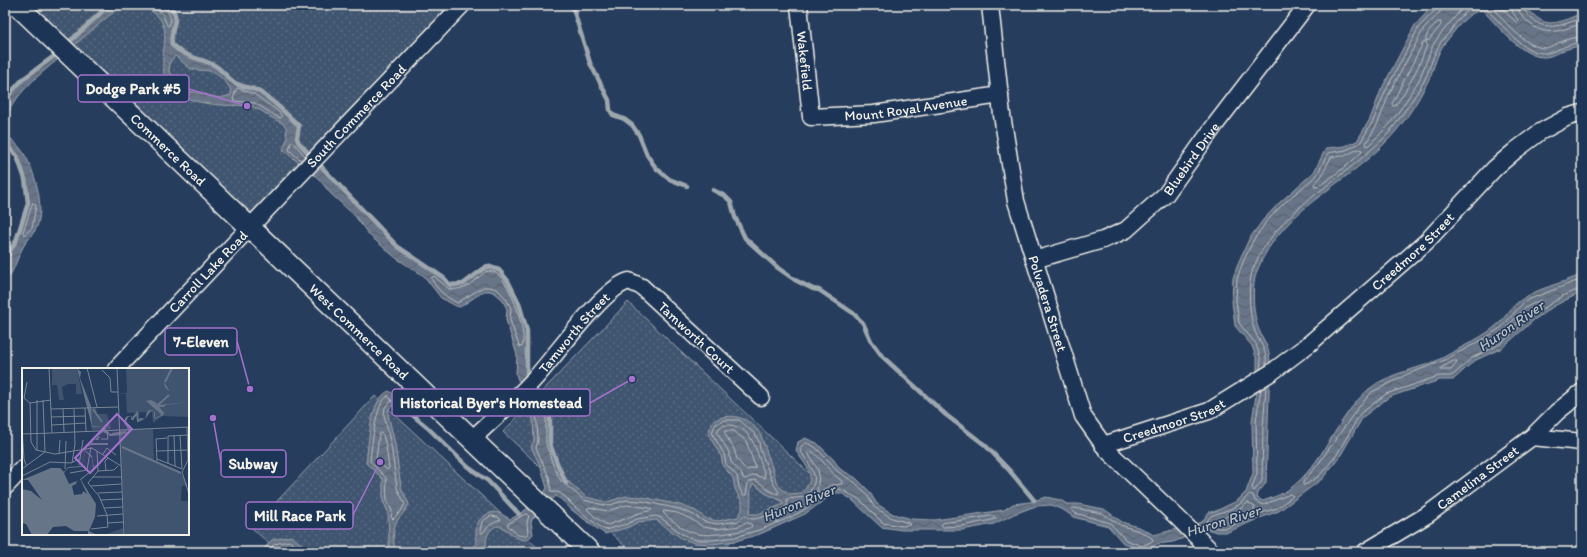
<svg xmlns="http://www.w3.org/2000/svg" width="1587" height="557" font-family="Itim,sans-serif">
<style>
.green{fill:url(#green-dots);stroke:#9aa2ac}
.water{fill:url(#water-waves);stroke:#9fa7ae;fill-rule:evenodd}
.lines{fill:none;stroke-linecap:round;stroke-linejoin:round}
.shore{stroke:#bcbfc2;stroke-width:1}
.stream{stroke:#9fa7ae;stroke-width:4.5}
.minor-casing{stroke:#f4f1e8;stroke-width:19}
.major-casing{stroke:#f4f1e8;stroke-width:23}
.minor{stroke:#1d3557;stroke-width:16}
.major{stroke:#1d3557;stroke-width:20}
.labels{text-anchor:middle;dominant-baseline:central;stroke-width:3;stroke-linejoin:round;paint-order:stroke}
.street-label{font-size:14px;fill:#f4f1e8;stroke:#1d3557}
.water-label{font-size:15px;font-style:italic;fill:#bcbfc2;stroke:#1d3557}
.inset-river{fill:none;stroke:#677588;stroke-width:2}
.inset-road{fill:none;stroke:#788595;stroke-width:1}
.view{fill:#a571cd;fill-opacity:0.15;stroke:#a571cd;stroke-width:2}
.inset-edge{fill:none;stroke:#f4f1e8;stroke-width:2}
.leader{fill:none;stroke:#a571cd;stroke-width:1.5}
.callout-dot{fill:#a571cd;stroke:#1d3557;stroke-width:1.5}
.callout{fill:#1d3557;stroke:#a571cd;stroke-width:1.5}
.callout-label{font-size:15px;text-anchor:middle;font-weight:bold;fill:#f4f1e8}
</style>
<defs>
<pattern id="green-dots" width="8" height="8" patternUnits="userSpaceOnUse"><rect width="8" height="8" fill="#40546f"/><path d="M2 2h.1M6 6h.1" fill="none" stroke="#5c6d84" stroke-width="1.8" stroke-linecap="round"/></pattern>
<pattern id="water-waves" width="16" height="10" patternUnits="userSpaceOnUse"><rect width="16" height="10" fill="#677588"/><path d="M0 5q4-4 8 0t8 0" fill="none" stroke="#585e67"/></pattern>
</defs>
<rect width="100%" height="100%" fill="#263d5d"/>
<filter id="ink" filterUnits="userSpaceOnUse"><feTurbulence type="fractalNoise" baseFrequency=".025" numOctaves="2"/><feDisplacementMap in="SourceGraphic" scale="8" xChannelSelector="R" yChannelSelector="G"/><feConvolveMatrix kernelMatrix="1 2 1 2 8 2 1 2 1" color-interpolation-filters="sRGB"/></filter>
<g filter="url(#ink)">
<path class="green" d="M22 5H461L249 223Z
M628 302 825 488 733 539 721 552H631L503 432Z
M375 396 542 552H278L252 528Z"/>
<path class="water" d="M109 5H124C104 18 87 35 69 50 45 71 17 89 5 120V99L23 79 60 52Z
M139 5 169 6 175 18 172 35V45C185 57 200 58 214 65 223 70 227 78 235 83 242 87 249 87 256 90 270 97 288 115 299 126L297 138 299 143 397 246 444 278 450 285 464 284 487 266 499 270 508 281 519 303 527 331V376L534 389 541 398 550 417V444L557 463 564 478 586 497 607 502 626 496 642 497 680 505 696 511 707 519 718 521 738 517 742 510V502L735 489 733 478 723 466 721 456 708 434 712 422C730 409 756 419 763 441 766 451 770 461 773 470 775 475 775 481 778 485 781 489 786 492 790 494L802 493C818 475 807 468 796 451L798 442 805 438 817 443 834 460 840 469 856 478 869 491 877 504 893 514 912 519 935 520 1004 510 1013 504 1030 502 1046 497 1060 500 1067 504H1078L1104 509 1122 522 1141 528 1154 535 1202 522 1209 512 1216 511 1237 501 1246 492 1253 473 1252 421 1257 389V360L1252 346 1235 326 1232 301 1233 278 1239 261 1249 239 1263 220 1279 203 1314 172 1325 150 1327 148 1345 146 1357 141 1370 119 1381 90 1415 25 1434 5H1525C1545 31 1555 24 1582 13V45C1576 47 1570 48 1564 50 1558 52 1553 56 1546 57 1522 59 1498 25 1482 10 1468 13 1461 23 1452 34 1449 39 1444 43 1441 49 1435 60 1433 73 1426 85 1418 101 1408 117 1396 131 1354 182 1282 206 1257 271 1251 285 1253 316 1259 330 1265 343 1270 349 1270 364L1266 483 1258 493 1257 498 1263 501C1271 498 1281 495 1288 490 1324 465 1336 417 1369 389 1391 371 1420 370 1444 357 1461 347 1484 337 1498 324 1506 317 1511 306 1521 300 1539 287 1562 284 1582 274V292L1554 306 1534 320 1502 348 1474 361 1453 380H1440L1389 397 1363 417 1339 458 1322 479 1279 511 1260 518 1228 532H1216L1207 529 1173 542 1157 544 1142 551 1123 543 1108 526 1073 517 1065 511 1051 505 1036 506 1014 514 994 524 962 530H902L881 527 851 499 841 493H834L805 514 760 534 736 541 713 544 694 543 681 538 656 520 638 522 629 527 605 534C594 527 584 519 573 511 567 506 563 500 556 496L532 519 531 522 533 534C521 551 509 526 496 526 485 533 486 540 486 552H472C481 538 469 524 486 515 495 509 501 514 510 519 521 515 542 498 547 488L540 465 531 447 534 440 532 405 530 394 518 380 516 374 517 355 506 320 507 309 502 299 495 293 490 291H484L460 307 456 306 441 298 424 276 396 258 369 235 355 216 330 193 319 179 283 150 287 139 286 127 282 123C272 119 264 111 253 107 243 104 233 106 222 105 205 104 177 100 168 83 151 53 186 23 139 5ZM175 56C181 59 184 65 190 68 197 72 205 69 212 72 219 75 233 87 231 95L220 98 185 90 169 71 170 62ZM754 484 765 493 782 501 784 504 758 514H750L749 512C753 504 749 494 752 485Z
M5 132C10 139 18 144 23 152 35 171 46 208 36 229 32 236 25 242 22 249 16 261 14 272 5 282V259L16 241 28 203 25 179 17 156 5 143Z
M389 391 404 403 405 406 402 410 392 406 389 409 388 414 395 444 401 487 409 504C406 512 399 516 396 523 392 530 394 544 395 552H388L389 544 388 512 383 501V479L366 463C369 444 369 399 389 391Z
M291 536 312 552H261L272 540Z"/>
<g class="lines">
<path class="shore" d="M148 5 162 13 167 25 169 26 171 19 165 5
M1442 5 1440 12 1423 30 1389 94 1378 123 1366 143 1367 146 1369 145 1389 125 1404 104 1419 80 1433 45 1439 36 1459 12 1468 5
M1489 5C1503 18 1525 49 1546 48 1551 47 1556 43 1561 42 1567 39 1575 37 1582 37
M1498 5 1517 23 1518 20 1513 13 1511 5
M1517 5C1518 12 1522 16 1527 21 1544 38 1561 31 1582 23
M1522 5C1523 10 1527 14 1531 18 1546 33 1565 24 1582 18
M1438 22H1441V25L1429 40 1426 41V38L1428 33Z
M1426 42 1427 45C1419 67 1409 87 1395 106H1393L1392 104 1423 43Z
M238 88 254 94 279 112 282 117 279 118 255 103 234 101 233 99 236 90Z
M1359 149 1362 150V152C1348 165 1333 177 1317 187H1315L1314 184 1321 177 1331 157 1344 156Z
M301 160 289 150 291 142H293L305 156
M33 203 36 205 32 228 24 235 23 233Z
M487 271C489 271 494 272 496 273 510 281 528 333 522 347L519 346 510 320 511 308 505 297 497 289 490 287H483L457 303C445 296 437 290 431 278L434 276 449 289C468 291 473 280 487 271Z
M1582 279 1530 299 1522 304 1502 327 1485 338 1445 360 1408 374 1372 392 1357 409 1319 463 1303 482V485H1305L1319 476 1336 456 1360 414 1386 394 1439 376H1452L1472 358 1500 344 1532 316 1552 303 1563 296 1582 288
M1539 301H1541V304L1528 313 1511 329H1509L1508 326 1525 308Z
M1454 361H1457V363L1451 370H1440L1441 368Z
M1266 365C1268 352 1260 343 1255 332 1249 316 1247 284 1253 269 1275 213 1332 187 1373 148 1381 141 1389 134 1394 126 1404 112 1414 98 1423 83 1429 72 1432 58 1438 47 1441 41 1445 37 1449 33 1457 21 1467 5 1483 7 1501 20 1522 56 1547 53 1558 51 1569 43 1582 42
M1260 369 1261 360 1256 344 1239 323 1236 300 1237 279 1243 262 1253 241 1266 222 1282 205 1317 175 1328 153 1346 150 1360 143 1373 121 1385 92 1419 27 1436 9 1437 5
M1261 389 1256 421 1257 473 1252 488 1254 491 1262 481 1263 428 1266 386
M388 396 392 401 385 407 384 415 391 445 397 488 405 504 401 511 393 519 391 517 392 511 387 500 386 478 370 461C372 446 375 402 388 396Z
M538 404 546 418V444L553 465 561 481 584 500 607 506 626 500 642 501 679 509 694 515 705 522 718 524 739 521 744 515C747 517 750 519 753 519 760 519 783 510 787 506V499L804 497C824 480 811 468 800 450L802 445 806 443 815 447 831 463 838 472 854 482 866 493 874 507 892 518 909 523 910 525 902 526 883 523 859 499 840 489 832 490 802 511 791 517 759 530 735 537 713 540H696L682 534 661 518 656 516 637 519 627 524 605 530 592 521 575 507 564 496 558 492H551L549 477 536 448 538 440 536 409Z
M724 420H739L755 434 759 442 760 449 773 483 779 492 778 494C768 493 763 483 754 480L748 483 746 495H743L739 487 737 476 726 464 724 454 712 433 715 425Z
M725 425C753 424 756 451 764 472L765 478 754 475 745 479 743 478 741 473 731 462 729 452 717 433 719 428Z
M725 431H734L746 441 755 466V468L746 470 737 459 734 449 725 434Z
M381 433 383 435 386 446 389 468 387 470 376 459 379 435Z
M810 450C823 458 829 473 842 481V484L831 485 820 492H817L819 476 818 470 808 453Z
M1250 494 1253 495 1255 501 1263 505 1290 494 1293 496 1277 508 1258 514 1227 528H1216L1207 524V521L1211 516 1233 508 1240 504Z
M1248 503 1255 507 1254 510 1228 523 1218 522 1219 520 1236 512Z
M627 505 650 508 652 510 636 514 625 519 607 525 595 517 587 509 589 507 607 511Z
M1074 508 1102 513 1120 525 1139 531 1152 538 1153 541 1142 546 1126 540 1110 523 1075 513 1072 510Z
M664 511 677 513 691 519 703 527 716 529 740 526 746 522 751 524 752 526C746 531 735 532 728 533 694 537 690 535 664 514Z
M526 514 529 516 527 522 528 534 525 536 518 535 508 526V524Z
M491 516 498 517 501 520C493 523 488 525 483 533H481L480 530 482 522Z
M993 516 996 518 992 520 962 526 943 527 941 525 943 523Z
M266 552 274 544 289 541 305 552"/>
<path class="stream" d="M168 5C181 16 173 22 172 35 171 38 172 42 172 45 185 57 199 58 214 65 223 70 227 78 235 83 242 87 249 87 256 90 269 96 288 115 299 126L297 138 299 143 397 246 444 278 450 285 463 284 487 266 499 270 508 281 519 303 527 331V376L529 380
M572 5 590 63 609 100 610 110 613 115 624 119 632 125 639 135 647 155 656 168 669 179 687 186
M66 45 109 5
M5 99 23 79 58 53
M5 143 17 156 25 179 28 203 16 241 5 259
M713 190 725 196 731 202 735 217 745 238 778 268 795 280 813 289 819 290 853 313 863 323 871 341 882 356 946 415 985 445 1009 470 1034 500
M532 386 541 398 550 417V444L557 463 566 483
M404 408 428 428 468 467 488 481 519 514"/>
<defs>
<g id="minor">
<path id="s1" d="M799 5 811 117 874 114 1000 95"/>
<path id="s2" d="M990 5 1002 115 1016 201 1083 416 1107 450 1179 519 1212 552"/>
<path id="s3" d="M1034 260 1103 240 1126 230 1166 194 1215 125 1307 5"/>
<path id="s4" d="M116 369 250 227 462 5"/>
<path d="M1532 437 1582 442"/>
<path id="s5" d="M471 440C493 419 517 399 537 376 556 355 604 287 629 281L642 287 761 397"/>
<path id="s6" d="M1103 445 1209 411 1272 372 1309 344 1426 242 1495 168 1516 150 1540 132 1568 117 1582 113"/>
<path d="M5 487 23 468"/>
<path id="s7" d="M1365 552 1427 515 1532 437 1557 412 1582 392"/>
</g>
<g id="major">
<path id="s8" d="M17 5 590 552"/>
</g>
</defs>
<use href="#minor" class="minor-casing"/>
<use href="#major" class="major-casing"/>
<use href="#minor" class="minor"/>
<use href="#major" class="major"/>
</g>
</g>
<g class="labels">
<g class="street-label">
<text stroke="none"><textPath href="#s1" startOffset="56">Wakefield</textPath></text>
<text stroke="none"><textPath href="#s1" startOffset="208">Mount Royal Avenue</textPath></text>
<text stroke="none"><textPath href="#s4" startOffset="349">South Commerce Road</textPath></text>
<text stroke="none"><textPath href="#s8" startOffset="209">Commerce Road</textPath></text>
<text stroke="none"><textPath href="#s3" startOffset="194">Bluebird Drive</textPath></text>
<text stroke="none"><textPath href="#s6" startOffset="371">Creedmore Street</textPath></text>
<text stroke="none"><textPath href="#s4" startOffset="134">Carroll Lake Road</textPath></text>
<text stroke="none"><textPath href="#s2" startOffset="305">Polvadera Street</textPath></text>
<text stroke="none"><textPath href="#s8" startOffset="473">West Commerce Road</textPath></text>
<text stroke="none"><textPath href="#s5" startOffset="149">Tamworth Street</textPath></text>
<text stroke="none"><textPath href="#s5" startOffset="314">Tamworth Court</textPath></text>
<text stroke="none"><textPath href="#s6" startOffset="75">Creedmoor Street</textPath></text>
<text stroke="none"><textPath href="#s7" startOffset="135">Camelina Street</textPath></text>
</g>
<g class="water-label">
<text transform="translate(1511 326) rotate(-35)">Huron River</text>
<text transform="translate(799 503) rotate(-22)">Huron River</text>
<text transform="translate(1223 521) rotate(-17)">Huron River</text>
</g>
</g>
<g transform="translate(22 368)">
<rect width="167" height="167" fill="#263d5d"/>
<path d="M104 0H167V49L140 48 131 55 130 44 105 45 104 26 96 25H105ZM74 40 75 46H85L89 61 70 62 67 41ZM131 61 132 93 159 105 166 118H160L159 127V133H167V167H103L97 62Z" fill="#40546f"/>
<path d="M55 0 60 26H54V16H46L40 19 42 32H37L35 17H30V1ZM104 105 114 113 106 122 103 112Z" fill="#40546f"/>
<path d="M144 0H147V3L142 11 131 13 124 23 128 30 122 32 118 22 120 14 135 5 139 8V3ZM150 22 167 23V36L138 40 132 35 131 29ZM119 119 125 127 111 137 104 136 106 128ZM101 160 102 167H76L85 166ZM104 160H111L118 163 119 167H104Z" fill="#40546f"/>
<path d="M118.5 111a5.5 5.5 0 1 1 11 0a5.5 5.5 0 1 1-11 0ZM158 152V158L136 159V153Z" fill="#40546f"/>
<path d="M55 0 59 4 58 10 69 38 70 58H81L89 67 90 65 103 63 106 65 107 58 103 57 102 54 104 49 106 48H110L109 51 113 46 116 45 117 46 116 48V51L120 50 123 51 125 44 128 41 127 43 129 42 132 43 133 44V50L140 47 124 33 129 32 135 35 134 37 147 28V23L143 19 142 14 149 0 142 14 147 22V28L136 37 167 34 135 38 141 46 139 48 133 51 132 49V43H129L123 51 116 53 115 48 116 46 109 52V48L106 49 103 54 107 58V64L106 65 89 68 81 64 76 68 79 70H76L77 72H72L69 77 65 79 63 82 70 88 72 101 59 112 74 136 73 149 67 163 73 166 66 167V163H52L44 158 31 159 25 167H10L4 156 0 155V121L9 123 20 132 6 112H0L29 100H38L42 104 46 99 60 98 63 81 65 78 68 76 72 72 74 71 77 66 82 60 81 58 70 59ZM63 83 70 90 71 101 58 111 65 126 61 123 60 126 52 127 50 118 54 116 55 113 47 116 42 105 46 100 60 99Z" fill="#677588" fill-rule="evenodd"/>
<path class="inset-river" d="M143 14 150 0M136 37 147 27M71 41 80 54M139 48 141 45 135 38H143M105 49 103 54 107 61M110 52 115 45 116 53 120 51M87 67 100 66M69 76H86M100 79 159 105"/>
<path class="inset-road" d="M27 0 30 65 167 59M65 0 75 39M95 0 102 167M80 2 88 10 89 24H96M5 14 2 30 8 35M8 35 9 74 14 82 33 86 70 80 99 98M8 35 29 32M63 40 64 63M29 41 96 39M41 41 42 64M29 49 63 48M30 57 64 55M165 59 166 92 160 104 167 126M0 60 2 91 4 97M0 66 30 65M152 67 153 98M79 71H86L85 63M15 82V32M75 83 76 103M135 83 166 82M37 86 38 72M81 86 85 80 94 87M135 91 160 101 158 67M135 93 134 71 145 70M50 95 53 76 52 41M146 96V68L167 67M57 97 61 72M0 101 23 84 21 32M43 101 44 73M84 102 83 93 86 90M76 103 92 102 96 98M48 105 65 102 69 79M0 108 28 94 49 95 57 91M71 109H99M69 118 99 116M76 125 100 124M79 132 100 131M82 140 101 139M75 148 101 146M85 155 102 154M69 161 86 159 85 147 77 128 66 115 76 103"/>
<path class="view" d="M95 46 110 61 68 105 53 90Z"/>
<rect width="167" height="167" class="inset-edge"/>
</g>
<path class="leader" d="M247 106L189 89M250 389L237 341M632 379L590 403M213 418L221 463M380 462L353 515"/>
<g class="callout-dot">
<circle cx="247" cy="106" r="4"/>
<circle cx="250" cy="389" r="4"/>
<circle cx="632" cy="379" r="4"/>
<circle cx="213" cy="418" r="4"/>
<circle cx="380" cy="462" r="4"/>
</g>
<g class="callout">
<rect x="78" y="75" width="111" height="27" rx="4"/>
<rect x="165" y="328" width="72" height="27" rx="4"/>
<rect x="392" y="389" width="198" height="27" rx="4"/>
<rect x="221" y="450" width="65" height="27" rx="4"/>
<rect x="246" y="502" width="107" height="27" rx="4"/>
</g>
<g class="callout-label">
<text x="133" y="94">Dodge Park #5</text>
<text x="201" y="347">7-Eleven</text>
<text x="491" y="408">Historical Byer's Homestead</text>
<text x="253" y="469">Subway</text>
<text x="300" y="521">Mill Race Park</text>
</g>
<rect width="1587" height="557" fill="none" stroke="#1d3557" stroke-width="20"/>
<rect x="10" y="10" width="1567" height="537" fill="none" stroke="#f4f1e8" stroke-width="1.5" filter="url(#ink)"/>
</svg>
